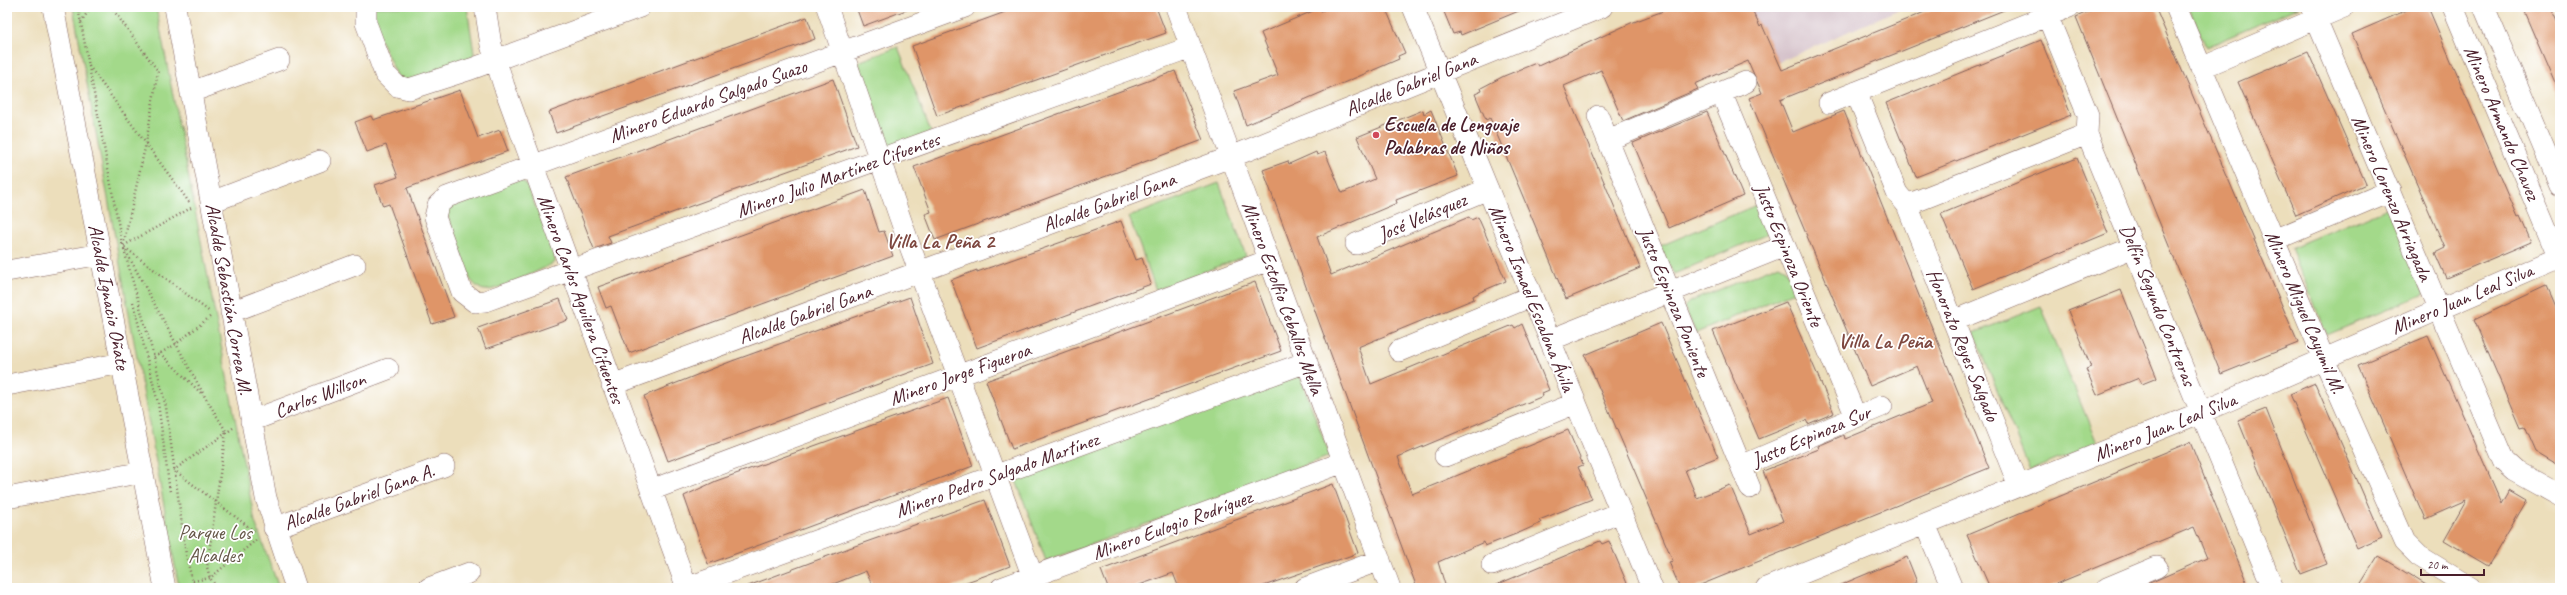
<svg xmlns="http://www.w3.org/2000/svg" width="2567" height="595" font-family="Caveat,sans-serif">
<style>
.industrial{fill:#d2bdc6}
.green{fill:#a3d98a;stroke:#767c5a}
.building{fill:#df9568}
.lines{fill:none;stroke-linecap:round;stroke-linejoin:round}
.minor-casing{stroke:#83625d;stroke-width:22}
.path{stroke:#83625d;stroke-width:2.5;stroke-dasharray:1 3;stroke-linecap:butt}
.minor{stroke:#fff;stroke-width:21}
.poi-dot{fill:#d1495b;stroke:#fff;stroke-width:1.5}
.labels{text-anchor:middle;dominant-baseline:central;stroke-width:3.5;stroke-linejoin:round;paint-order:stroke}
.street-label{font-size:20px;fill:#4a1f2b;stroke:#fff}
.poi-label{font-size:20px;font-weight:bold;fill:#4a1f2b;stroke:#fff;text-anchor:start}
.park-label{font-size:20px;fill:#655748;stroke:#fff}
.neighbourhood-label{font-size:21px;font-weight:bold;fill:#7e4840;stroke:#fff}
</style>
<rect width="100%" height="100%" fill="#fff"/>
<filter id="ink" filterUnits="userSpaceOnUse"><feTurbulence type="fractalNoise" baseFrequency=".025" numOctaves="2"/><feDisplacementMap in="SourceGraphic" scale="8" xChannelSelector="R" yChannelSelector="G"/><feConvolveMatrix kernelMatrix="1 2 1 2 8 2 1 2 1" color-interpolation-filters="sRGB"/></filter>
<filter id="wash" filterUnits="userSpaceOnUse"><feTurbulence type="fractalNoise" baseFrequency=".012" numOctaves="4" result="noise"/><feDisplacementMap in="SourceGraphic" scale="16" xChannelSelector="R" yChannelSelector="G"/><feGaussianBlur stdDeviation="0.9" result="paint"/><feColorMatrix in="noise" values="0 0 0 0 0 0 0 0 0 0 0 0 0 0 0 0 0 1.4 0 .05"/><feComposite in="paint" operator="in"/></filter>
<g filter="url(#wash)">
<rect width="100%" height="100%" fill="#ecdebb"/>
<path class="industrial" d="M1750 7H1904L1775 64Z"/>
<path class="green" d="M73 7H156L255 522 279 588H179Z
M374 7H467L474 53 472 62 401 84 372 22Z
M2189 7H2299L2206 47Z
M898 47 931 132 890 148 858 62Z
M519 179 526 184 555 252V262C544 269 500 289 488 290 480 291 475 285 470 279L446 211 449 204Z
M1219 183 1246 256 1156 290 1129 217Z
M1761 203 1770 233 1674 274 1658 247Z
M2388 207 2424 294 2327 335 2291 248Z
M1779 265 1786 269 1796 291 1696 333 1684 307 1689 302Z
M2041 306 2097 443 2030 471 1974 333Z
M1298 371 1330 456 1046 561 1014 475Z"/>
<g id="blocks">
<path class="building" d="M856 7H908L909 9 863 26Z
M1019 7H1156L1166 33 937 116 912 46Z
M1331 7H1385L1405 53 1398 56 1399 59 1246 125 1234 91 1278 75 1261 33 1320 8 1321 11Z
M1442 7H1525L1526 8 1461 35 1460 32 1453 34Z
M1674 7H1751L1760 27 1762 25 1782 70 1937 7 2009 8 1780 100 1793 132 1844 111 1989 468 1693 588H1680L1669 562 1673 561 1585 355 1661 323 1718 457 1685 470 1697 498 1730 485 1751 534 1783 521 1763 471 1819 449 1818 446 1844 435 1845 439 1932 403 1917 366 1870 386 1749 98 1762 93 1748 61 1695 84 1698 89 1623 121 1601 70 1564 86 1640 268 1566 299 1490 118 1486 120 1475 94 1482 91 1481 88 1504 76 1536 63 1538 66 1631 23Z
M2099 7H2155L2298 343 2221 374 2076 17Z
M2414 7H2428L2518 217 2520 216 2531 242 2446 278 2435 253 2445 248 2352 34Z
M2522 7H2552L2560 25V95Z
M807 17 815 39 556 133 549 112Z
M2041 40 2071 115 1916 177 1886 103Z
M2308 52 2366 184 2296 215 2238 82Z
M1175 71 1203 140 935 240 925 214 931 212 914 167Z
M833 79 857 146 608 236 611 243 594 249 566 177Z
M460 90 478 138 500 130 508 151 407 188 454 317 432 324 389 204 383 206 375 185 398 177 386 145 367 152 355 122 371 116 373 120Z
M1423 110 1424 114 1431 110 1458 176 1396 200 1397 203 1317 237 1331 275 1445 227 1469 217 1471 220 1478 217 1506 281 1480 292 1473 296 1474 299 1358 347 1371 384 1513 325 1515 328 1522 324 1549 390 1542 393 1543 396 1398 457 1412 494 1568 430 1583 465 1578 467 1592 499 1539 520 1541 523 1521 532 1485 546 1484 542 1438 562 1446 588H1417L1263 170 1288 161 1289 164 1316 152 1317 155 1325 152 1342 193 1375 179 1357 137Z
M1707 112 1743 196 1669 228 1633 143Z
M2077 158 2108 233 1973 289 1941 214Z
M865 190 879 232 884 231 893 256 629 353 611 306 606 308 598 287Z
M1121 221 1136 260 1142 258 1151 284 977 348 951 280 977 270V272Z
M1255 282 1281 351 1012 449 986 381Z
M2546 286 2560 318V466L2535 451 2524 426 2520 427 2474 320Z
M2121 290 2157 378 2142 384 2139 378 2097 395 2086 369 2091 367 2068 311Z
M910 297 933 364 668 461 644 396 732 361Z
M560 299 568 320 486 349 478 328Z
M1786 302 1834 413 1808 424 1806 420 1759 439 1713 331Z
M2428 336 2502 504 2510 490 2527 500 2488 566 2444 540 2466 501 2425 519 2358 365Z
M2315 383 2382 537 2357 548 2290 394Z
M948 398 973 466 708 564 684 496 716 481Z
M2266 409 2327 564 2301 574 2238 420Z
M2190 442 2249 588H2138L2207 558 2194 527 2046 588H1990L1967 535Z
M1333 484 1358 553 1258 588H1179L1173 573 1131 588H1108L1101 570Z
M985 500 1010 566 984 576 949 588H873L866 571 823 588H748V586L852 547Z
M1600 541 1602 544 1609 541 1629 588H1489Z
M2378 556 2395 566 2431 588H2358Z
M1907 557 1917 582 1903 588H1833Z"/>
</g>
</g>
<g filter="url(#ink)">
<use href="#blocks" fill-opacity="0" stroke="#83625d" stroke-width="1"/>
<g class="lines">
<defs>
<path id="minor" d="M53 7 165 588
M175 7 266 498 296 588
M366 7V23L385 74 397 86 409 89 471 69 640 7
M485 7 491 45 504 86 687 588
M827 7 908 241 1037 588
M965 7 447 197 438 205 435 217 462 292 475 302 485 301 1191 47
M1176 7 1390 588
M1413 7 1652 588
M2176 7 2324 359 2405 542 2419 556 2471 588
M2311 7 2504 461 2515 471 2560 496
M2453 7 2560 261
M2484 7 2560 186
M2047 15 2088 115 2087 134
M2201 68 2344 7
M191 92 279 60
M1721 92 1856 417
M1856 92 1897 193 1907 205 2019 486
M1829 103 2069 7
M1598 116 1750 488
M2087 134 2273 588
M1608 140 1746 82
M211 202 320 161
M1907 205 2087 134
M2274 240 2390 191
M1356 244 1488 189
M7 271 101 254
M231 312 355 265
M1953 321 2134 247
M1550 340 1785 246
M1399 351 1532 296
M7 385 122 363
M612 385 1231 157 1602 7
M251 421 388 369
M1445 456 1576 403
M1741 466 1882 406
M651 490 1269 260
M7 498 143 472
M1925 524 1952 588
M274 528 444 466
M1492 565 1621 512
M429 588 469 573
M686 588 1307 362
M1001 588 1344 462
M1305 588 1380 560
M1766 588 2202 412 2560 257
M2107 588 2157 567"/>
</defs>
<use href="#minor" class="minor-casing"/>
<path class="path" d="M78 7 122 244
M111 7 158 71 146 143 123 246 205 397 226 431 207 567 210 578 217 588
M81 22 91 7
M89 66 189 202
M191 208 123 246 210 312
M124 250 154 357 166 407 186 555 194 588
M133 302 158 403 170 492
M160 353 203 395
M154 357 176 344 211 316
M233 428 174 470 254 531
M193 581 210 578 256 540"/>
<use href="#minor" class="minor"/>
</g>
</g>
<circle class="poi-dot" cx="1376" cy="135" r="4"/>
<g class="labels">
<g class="street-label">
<text transform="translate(1411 84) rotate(-22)">Alcalde Gabriel Gana</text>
<text transform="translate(708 101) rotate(-20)">Minero Eduardo Salgado Suazo</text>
<text transform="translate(2502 123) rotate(67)">Minero Armando Chavez</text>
<text transform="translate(838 175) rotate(-20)">Minero Julio Martínez Cifuentes</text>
<text transform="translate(2392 198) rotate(67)">Minero Lorenzo Arriagada</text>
<text transform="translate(1109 202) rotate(-20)">Alcalde Gabriel Gana</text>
<text transform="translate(1422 217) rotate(-23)">José Velásquez</text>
<text transform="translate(1789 255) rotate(68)">Justo Espinoza Oriente</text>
<text transform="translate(109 297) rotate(79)">Alcalde Ignacio Oñate</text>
<text transform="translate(1283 298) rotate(70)">Minero Estolfio Ceballos Mella</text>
<text transform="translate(1532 298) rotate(68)">Minero Ismael Escalona Ávila</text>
<text transform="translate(229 299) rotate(80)">Alcalde Sebastián Correa M.</text>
<text transform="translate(581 299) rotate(70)">Minero Carlos Aguilera Cifuentes</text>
<text transform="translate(2462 299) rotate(-23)">Minero Juan Leal Silva</text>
<text transform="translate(1674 302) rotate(68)">Justo Espinoza Poniente</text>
<text transform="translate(2158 305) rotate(68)">Delfín Segundo Contreras</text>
<text transform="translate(2305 312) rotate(67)">Minero Miguel Cayumil M.</text>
<text transform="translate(805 314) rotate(-20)">Alcalde Gabriel Gana</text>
<text transform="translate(1963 345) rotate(68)">Honorato Reyes Salgado</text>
<text transform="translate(960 374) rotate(-20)">Minero Jorge Figueroa</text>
<text transform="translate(320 395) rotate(-21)">Carlos Willson</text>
<text transform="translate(2165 427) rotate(-22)">Minero Juan Leal Silva</text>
<text transform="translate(1811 436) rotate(-23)">Justo Espinoza Sur</text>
<text transform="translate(997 475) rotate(-20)">Minero Pedro Salgado Martínez</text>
<text transform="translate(359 497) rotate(-20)">Alcalde Gabriel Gana A.</text>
<text transform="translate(1172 525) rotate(-20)">Minero Eulogio Rodríguez</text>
</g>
<g class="poi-label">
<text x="1384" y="124">Escuela de Lenguaje<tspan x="1384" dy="23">Palabras de Niños</tspan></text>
</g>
<g class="park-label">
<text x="215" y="532">Parque Los<tspan x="215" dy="23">Alcaldes</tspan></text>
</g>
<g class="neighbourhood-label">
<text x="940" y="241">Villa La Peña 2</text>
<text x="1885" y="341">Villa La Peña</text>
</g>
</g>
<rect width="2567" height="595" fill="none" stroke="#fff" stroke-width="24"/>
<path d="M2421 569v6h63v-6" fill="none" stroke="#4a1f2b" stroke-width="2"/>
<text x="2427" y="569" font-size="12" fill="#4a1f2b" stroke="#ffffff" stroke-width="3" paint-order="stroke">20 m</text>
</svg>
